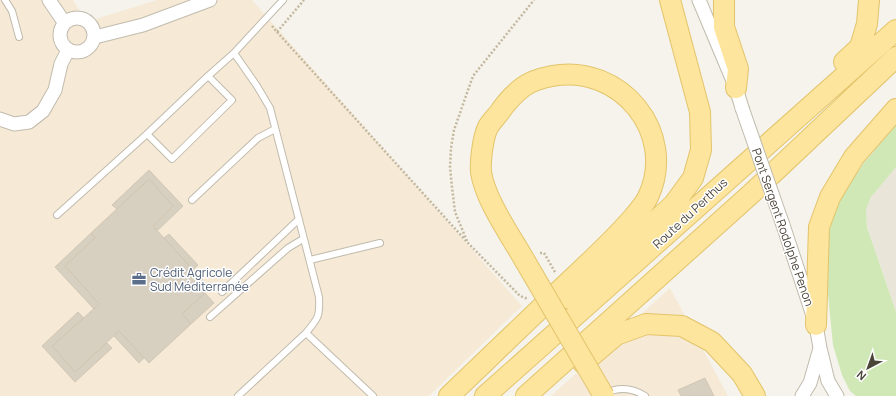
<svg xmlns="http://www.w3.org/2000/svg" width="896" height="396" font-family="Manrope,sans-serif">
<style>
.residential{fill:#e9e5d9}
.commercial{fill:#f6ead7}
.green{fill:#cfe8b5}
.building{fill:#d7cfc0;stroke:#d2c7b4}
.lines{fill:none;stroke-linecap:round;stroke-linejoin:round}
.service-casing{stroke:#c1bbad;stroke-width:8}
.minor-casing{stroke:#c1bbad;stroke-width:15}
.primary-casing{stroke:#e3c46b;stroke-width:22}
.path{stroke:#c3b79f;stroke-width:2.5;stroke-dasharray:2 2;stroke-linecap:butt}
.service{stroke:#fff;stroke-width:6}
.minor{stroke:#fff;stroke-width:13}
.primary{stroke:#fde59d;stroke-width:20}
.minor-bridge-casing{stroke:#c1bbad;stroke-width:15;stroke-linecap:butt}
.primary-bridge-casing{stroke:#e3c46b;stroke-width:22;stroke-linecap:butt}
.minor-bridge{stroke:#fff;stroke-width:13}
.primary-bridge{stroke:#fde59d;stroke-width:20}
.labels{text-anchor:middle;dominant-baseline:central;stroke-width:3;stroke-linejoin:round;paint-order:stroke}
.street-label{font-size:12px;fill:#4a4439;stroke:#fff}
.service-label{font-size:12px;fill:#4e5e75;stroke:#fff;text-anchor:start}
</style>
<rect width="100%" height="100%" fill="#f5f3eb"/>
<path class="residential" d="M896 167V312L867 226 866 210 871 197Z"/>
<path class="commercial" d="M0 0H73L86 22 157 0H252L522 306 429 396H0Z
M670 288 728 396H551Z"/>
<path class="green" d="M896 125V167L871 197 866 210 867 227 896 312V396H856L850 391 842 375 833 345 825 264 827 230 839 201 863 164Z"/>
<path class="building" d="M149 170 183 206 157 231 153 226 173 206 149 179 117 209 112 205Z
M149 179 173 206 153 226 210 288 182 314 191 324 149 363 119 331 75 372 52 346 99 304 65 266 95 238 91 233Z
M91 233 95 238 65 266 99 304 94 309 55 267Z
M169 234 198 265 193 270 164 238Z
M205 293 214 303 191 324 182 314Z
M78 312 84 318 52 346 75 372 107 343 112 348 75 382 42 346Z
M119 331 144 358 139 363 114 336Z
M705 378 714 396H681L678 390Z"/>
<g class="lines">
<defs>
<path id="service" d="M5 0 12 11 19 37
M234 53 257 86 270 108 319 297C320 317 318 318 306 333L238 396
M147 134 172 159 232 100 208 76
M192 200 258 138 275 129
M57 215 147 134 208 76 234 53 283 0
M310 260 380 243
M222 292 299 219
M210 317 288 248 303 239
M306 333 373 396
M605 393C619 387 633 388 645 396"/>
<path id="minor" d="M49 0 64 22
M699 0 736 88 742 108
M60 35a17 17 0 1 1 34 0a17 17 0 1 1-34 0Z
M95 37 143 25 210 0
M0 119 14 124 29 122 43 111 55 90 61 64 68 50
M783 225 816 325 820 348 828 381 837 396
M802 396 810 383 820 348"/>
<path id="primary" d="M724 0V27L738 69 736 88
M844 62 860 47 867 24 869 0
M570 299 674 204 693 178 701 150 700 112 670 0
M816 325 819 227 830 197 854 157 896 109
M583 363 616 335 646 324 682 326 712 342 742 374 755 396
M449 396C492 355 535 313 579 272 596 256 613 240 629 222 636 214 643 207 648 197 678 133 620 63 552 76 542 78 531 81 523 87 514 94 505 104 499 113 495 118 491 122 488 127 483 137 480 161 481 172 485 200 511 236 525 261
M485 396 896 30
M526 396 752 193 896 57"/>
</defs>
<use href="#service" class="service-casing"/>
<use href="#minor" class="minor-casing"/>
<use href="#primary" class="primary-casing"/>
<path class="path" d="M272 26 277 32 304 0
M277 32 468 243 520 296 525 298H527
M467 241 455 212 452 187 450 167 451 148 454 130 473 76 534 0
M540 253H544L555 272"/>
<use href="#service" class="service"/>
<use href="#minor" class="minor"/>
<use href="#primary" class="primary"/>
<defs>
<path id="minor-bridge" d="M742 108 783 225"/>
<path id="primary-bridge" d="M525 261 604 396"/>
</defs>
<use href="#minor-bridge" class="minor-bridge-casing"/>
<use href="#primary-bridge" class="primary-bridge-casing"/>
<use href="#minor-bridge" class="minor-bridge"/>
<use href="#primary-bridge" class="primary-bridge"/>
</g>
<defs>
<symbol id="office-bare" viewBox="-9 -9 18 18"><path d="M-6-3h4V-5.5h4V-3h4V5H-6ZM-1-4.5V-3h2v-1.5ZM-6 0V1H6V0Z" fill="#5c6f8a" stroke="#fff" stroke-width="2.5" paint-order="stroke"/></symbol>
</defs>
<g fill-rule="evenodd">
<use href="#office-bare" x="129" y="269" width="20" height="20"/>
</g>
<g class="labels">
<g class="street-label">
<text transform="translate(690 213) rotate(-43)">Route du Perthus</text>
<text transform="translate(783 227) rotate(71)">Pont Sergent Rodolphe Penon</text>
</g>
<g class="service-label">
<text x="150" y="272">Crédit Agricole<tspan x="150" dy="14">Sud Méditerranée</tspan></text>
</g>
</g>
<g transform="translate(868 368) rotate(221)" stroke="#ffffff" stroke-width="3" paint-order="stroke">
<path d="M0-3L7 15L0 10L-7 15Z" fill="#4a4439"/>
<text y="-6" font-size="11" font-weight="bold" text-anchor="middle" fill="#4a4439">N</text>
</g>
</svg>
